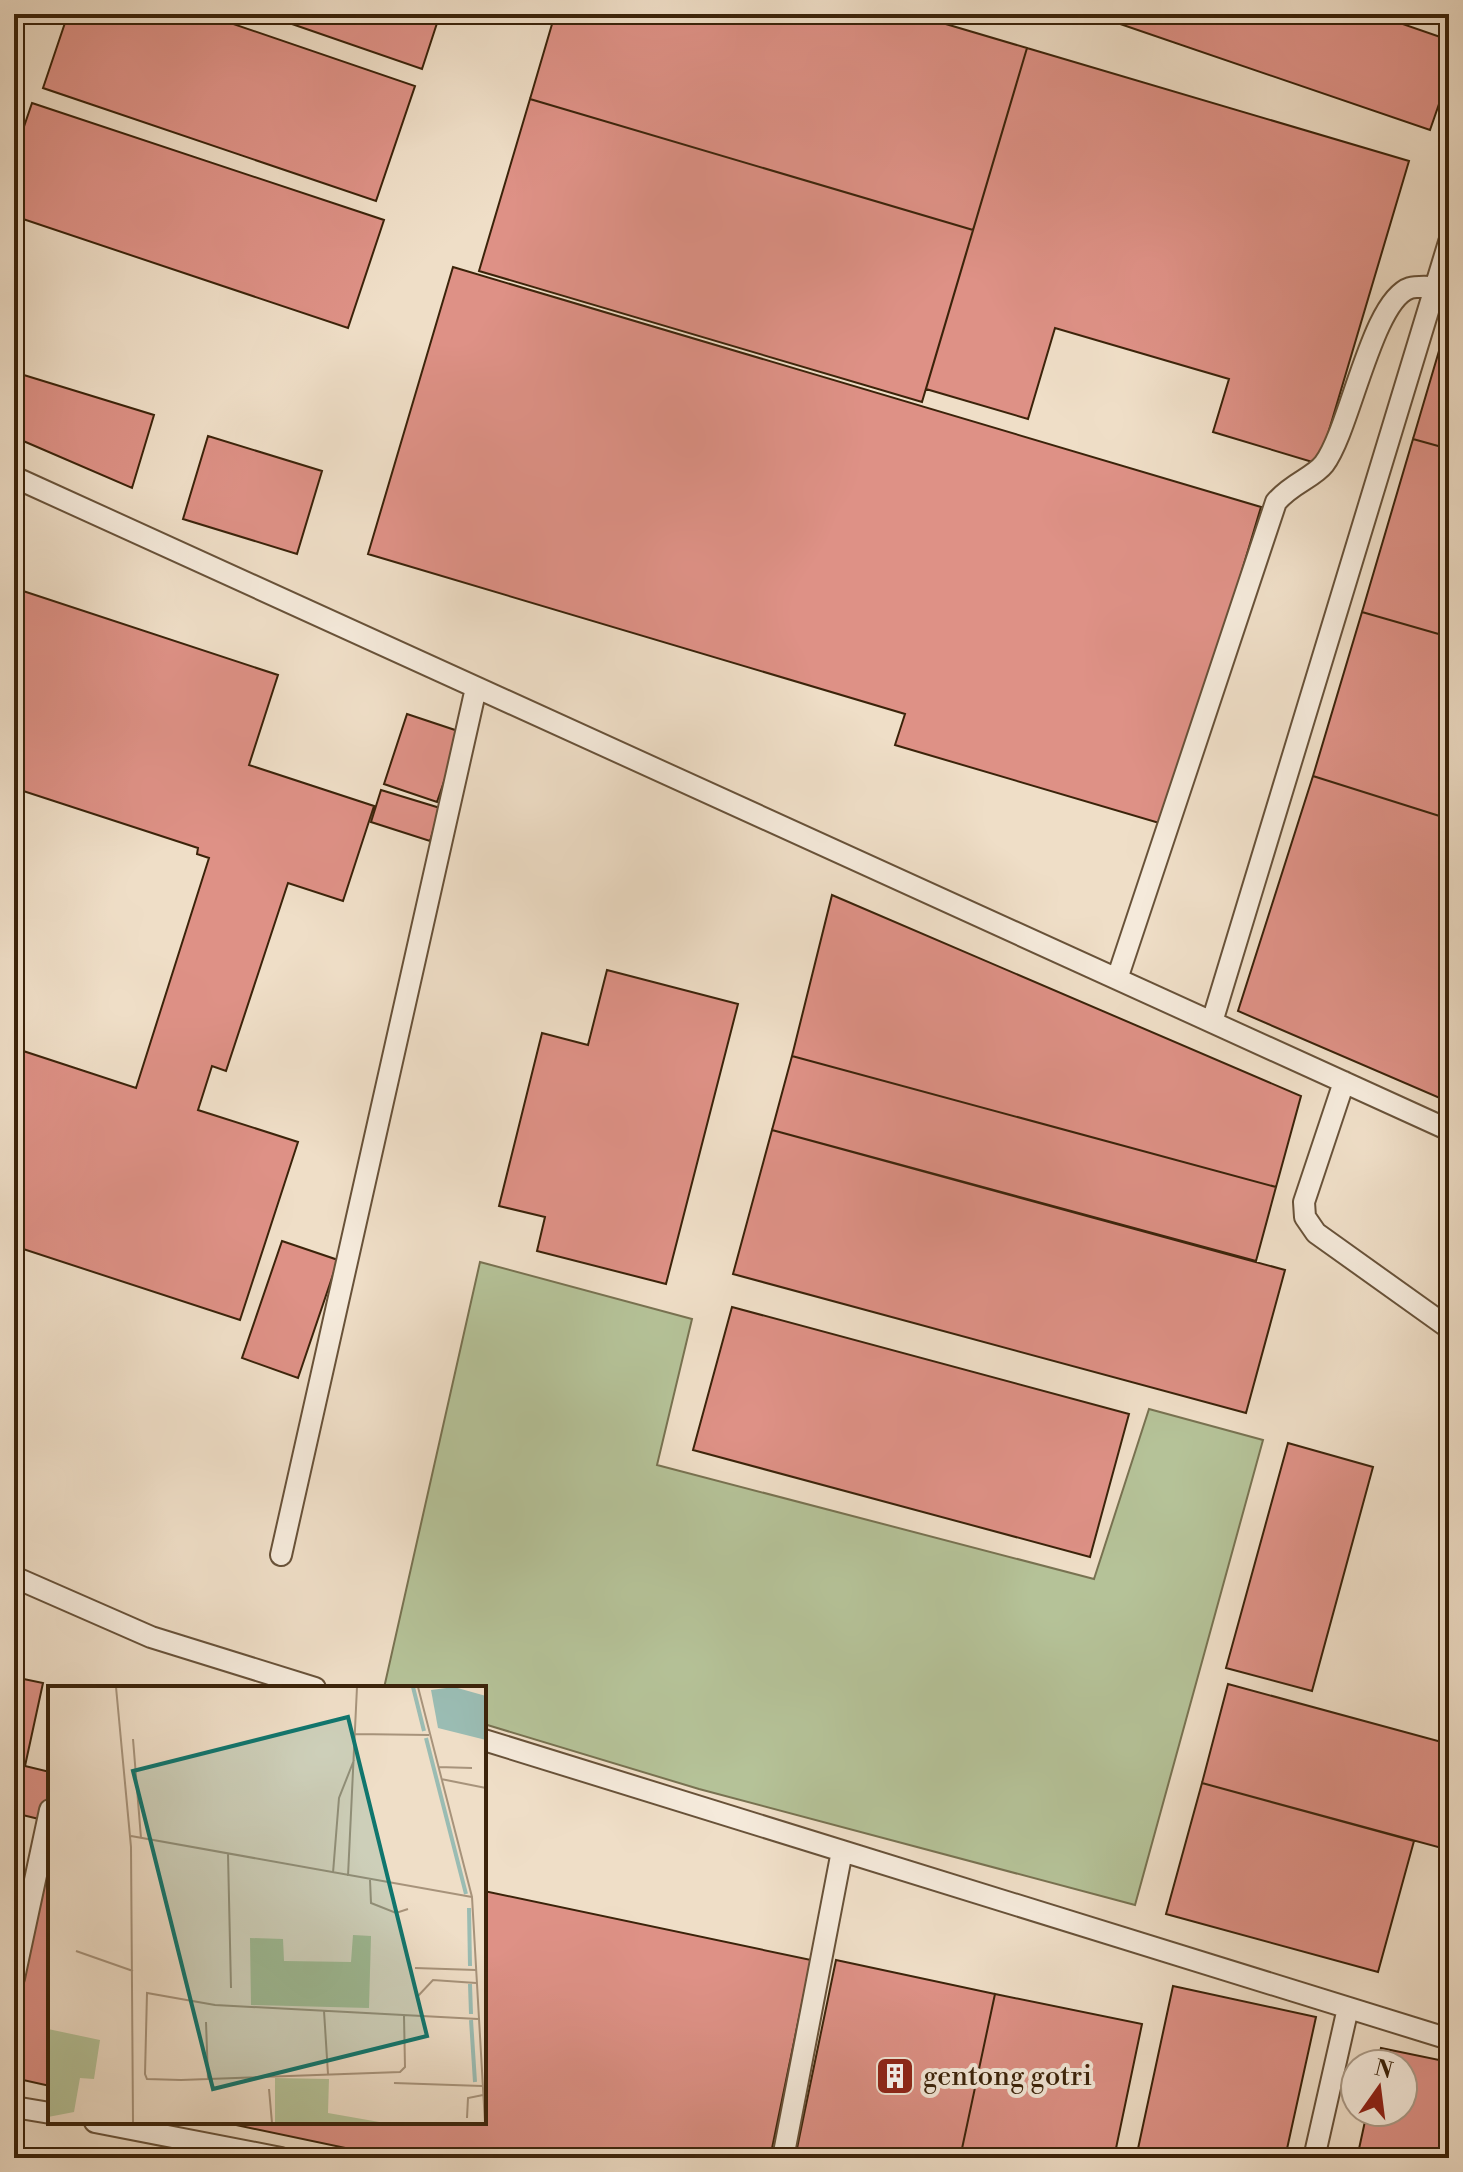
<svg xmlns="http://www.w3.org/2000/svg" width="1463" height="2172" font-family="'Libre Bodoni',serif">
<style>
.green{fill:#b5c298;stroke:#787251;stroke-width:2}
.building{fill:#de9186;stroke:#3b230a;stroke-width:2}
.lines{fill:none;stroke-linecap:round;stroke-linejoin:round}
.lane-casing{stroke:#685239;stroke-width:24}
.lane{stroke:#f5eadb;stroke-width:20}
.labels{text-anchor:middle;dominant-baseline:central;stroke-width:8;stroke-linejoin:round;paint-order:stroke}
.poi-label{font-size:28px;fill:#3b230a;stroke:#f5eadb;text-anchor:start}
.inset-river{fill:none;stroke:#9abcb3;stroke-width:4}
.inset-road{fill:none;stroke:#a7937b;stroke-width:2}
.view{fill:#0f766e;fill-opacity:0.15;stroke:#0f766e;stroke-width:4}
.inset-edge{fill:none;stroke:#3b230a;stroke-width:4}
</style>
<rect width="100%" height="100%" fill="#efdec7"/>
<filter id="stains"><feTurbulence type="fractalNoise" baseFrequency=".0025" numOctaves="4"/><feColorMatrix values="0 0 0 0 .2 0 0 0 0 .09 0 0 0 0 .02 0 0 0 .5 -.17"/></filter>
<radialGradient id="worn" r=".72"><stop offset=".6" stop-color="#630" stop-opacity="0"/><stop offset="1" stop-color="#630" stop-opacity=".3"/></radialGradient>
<path class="green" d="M480 1262 692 1319 657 1465 1094 1579 1149 1409 1263 1440 1135 1905 699 1789 484 1724V1688H384Z"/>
<path class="building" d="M68 14H204L415 86 376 201 43 88Z
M263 14H440L422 69Z
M555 14H912L1027 48 973 230 530 99Z
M1091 14H1390L1388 19 1449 40V75L1430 130Z
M1027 48 1409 161 1319 464 1213 432 1229 379 1055 328 1028 419 926 389Z
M530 99 973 230 922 402 479 271Z
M32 103 384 220 348 328 14 216V156Z
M453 267 1261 507 1166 825 895 745 905 714 368 554Z
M1449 317V449L1413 439Z
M14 372 154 415 132 488 14 437Z
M208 436 322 471 297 554 183 519Z
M1413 439 1449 449V637L1362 612Z
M14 588 278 675 249 765 374 806 343 901 288 883 226 1071 212 1066 198 1110 298 1142 240 1320 14 1246V1048L136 1088 209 858 197 854 198 848 14 788Z
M1362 612 1449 637V819L1313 776Z
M407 714 461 732 437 802 384 784Z
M1313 776 1449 819V1102L1238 1011Z
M381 790 440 808 430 841 371 822Z
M832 895 1301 1096 1276 1187 792 1056Z
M607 970 738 1004 666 1284 537 1251 545 1217 499 1206 542 1033 588 1045Z
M792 1056 1276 1187 1256 1261 772 1130Z
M772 1130 1285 1270 1246 1413 733 1274Z
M282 1241 338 1260 298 1378 242 1358Z
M732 1307 1129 1414 1090 1557 693 1450Z
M1288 1443 1373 1467 1312 1691 1226 1668Z
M14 1677 43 1683 25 1766 50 1772V2086L14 2078V1942L18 1925 14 1924V1873L26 1876 39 1819 14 1813Z
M1228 1684 1449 1744V1850L1202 1783Z
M1202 1783 1414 1841 1378 1972 1166 1914Z
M484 1891 811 1960 770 2158H393L222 2122H484Z
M836 1960 995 1994 960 2158H795Z
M1173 1986 1316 2017 1285 2158H1136Z
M995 1994 1142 2024 1114 2158H960Z
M1381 2048 1449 2062V2158H1357L1367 2112H1403V2064H1377Z"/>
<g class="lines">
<defs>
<path id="lane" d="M14 477 1449 1130
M1117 979 1276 502C1292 483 1313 478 1324 464 1350 430 1372 300 1410 288 1417 286 1428 287 1435 287
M1212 1022 1449 242
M1344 1082 1304 1202 1305 1217 1316 1233 1449 1328
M281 1555 476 688
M14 1577 151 1637 315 1688
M484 1740 1449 2039
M14 1978 50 1810
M14 2107 50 2113
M95 2122 281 2158
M783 2158 842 1851
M1314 2158 1348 2008"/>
</defs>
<use href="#lane" class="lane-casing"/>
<use href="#lane" class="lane"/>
</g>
<defs>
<symbol id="building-square" viewBox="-11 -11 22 22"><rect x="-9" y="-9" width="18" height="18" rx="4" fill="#8f2418" stroke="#f5eadb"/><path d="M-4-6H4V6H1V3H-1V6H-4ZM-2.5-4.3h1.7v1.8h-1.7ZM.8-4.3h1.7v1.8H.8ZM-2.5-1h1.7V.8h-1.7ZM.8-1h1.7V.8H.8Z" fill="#fff"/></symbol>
</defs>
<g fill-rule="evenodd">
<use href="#building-square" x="873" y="2054" width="44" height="44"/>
</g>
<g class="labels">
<g class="poi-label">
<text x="923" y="2076">gentong gotri</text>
</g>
</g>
<g transform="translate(48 1686)">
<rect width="438" height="438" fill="#efdec7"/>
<path d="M305 249 323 250 321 322 203 319 202 252 235 253 236 275 303 276ZM0 343 52 354 46 393 32 392 26 426 0 431ZM227 392 281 393 280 427 337 437H227Z" fill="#b5c298"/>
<path d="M406 1 438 10V54L390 42 383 4Z" fill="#9abcb3"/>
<path class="inset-river" d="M365 1 376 45M378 52 418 208M421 222 422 280M422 298 423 328M423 334 427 396"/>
<path class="inset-road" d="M68 1 83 161 85 437M370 1 424 211 437 437M307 48 381 49M85 53 93 152M390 81 424 82M393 93 438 102M83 150 424 211M180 168 183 302M285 187 291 112 306 74M300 190 309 1M322 194 323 217 348 227 360 223M28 265 85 285M367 282 428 284M370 310 385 294 428 297M276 325 280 388M356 330 357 381 352 386 133 394 99 393 97 388 99 307 167 319 430 333M158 336 160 393M346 397 434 400M221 403 224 437M419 432 420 412 435 409"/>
<path class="view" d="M300 31 379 350 165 403 85 85Z"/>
<rect width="438" height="438" class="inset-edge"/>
</g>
<rect width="1463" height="2172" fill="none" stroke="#efdec7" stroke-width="48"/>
<rect x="16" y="16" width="1431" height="2140" fill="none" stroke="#3b230a" stroke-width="4"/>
<rect x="24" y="24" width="1415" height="2124" fill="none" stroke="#3b230a" stroke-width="2"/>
<g transform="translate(1379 2088) rotate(14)"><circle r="38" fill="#f5eadb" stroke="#ab9a87" stroke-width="2"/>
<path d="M0-6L14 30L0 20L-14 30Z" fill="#8f2418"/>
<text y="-12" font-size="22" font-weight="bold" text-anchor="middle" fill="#3b230a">N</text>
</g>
<rect width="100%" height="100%" filter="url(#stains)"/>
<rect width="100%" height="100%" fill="url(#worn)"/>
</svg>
